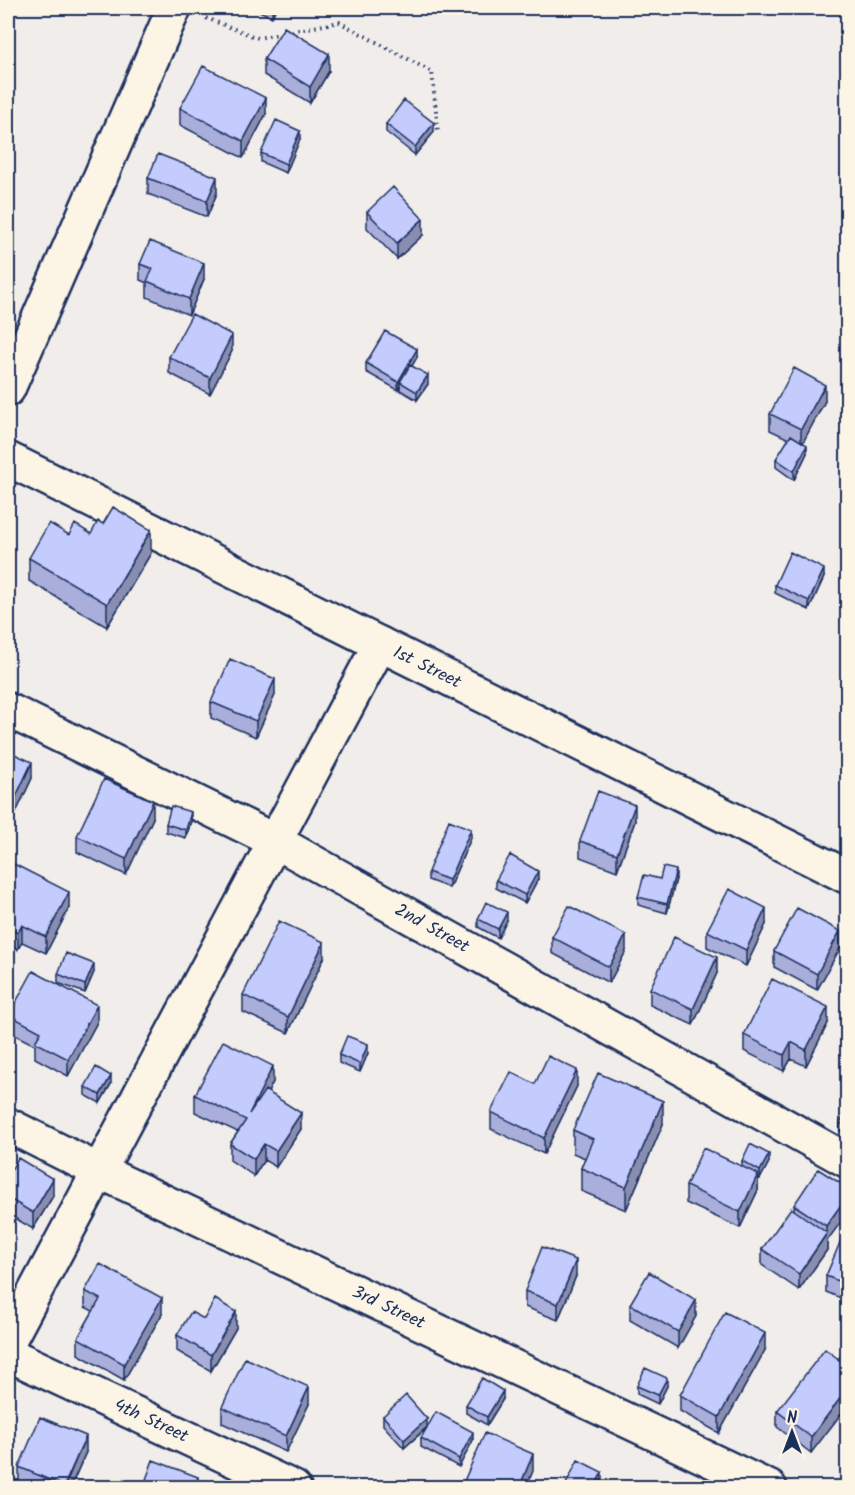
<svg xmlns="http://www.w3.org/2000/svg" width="855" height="1495" font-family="Kalam,sans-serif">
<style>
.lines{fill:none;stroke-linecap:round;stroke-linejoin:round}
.street-casing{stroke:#1b2f5e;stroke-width:38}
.path{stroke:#1b2f5e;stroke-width:4;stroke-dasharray:1.5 4.5;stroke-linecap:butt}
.street{stroke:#fcf5e5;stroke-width:33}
.wall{fill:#a9afda;stroke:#1b2f5e;stroke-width:1.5}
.shaded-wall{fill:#898eb1;stroke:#1b2f5e;stroke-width:1.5}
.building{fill:#c4cbfd;stroke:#1b2f5e;stroke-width:1.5}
.labels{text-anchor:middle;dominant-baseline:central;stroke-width:5;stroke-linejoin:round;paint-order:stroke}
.street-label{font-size:18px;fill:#1b2f5e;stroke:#fcf5e5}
</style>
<rect width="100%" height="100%" fill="#f1edea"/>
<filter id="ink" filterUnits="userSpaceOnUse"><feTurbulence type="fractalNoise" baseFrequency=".0167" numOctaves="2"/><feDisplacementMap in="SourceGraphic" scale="12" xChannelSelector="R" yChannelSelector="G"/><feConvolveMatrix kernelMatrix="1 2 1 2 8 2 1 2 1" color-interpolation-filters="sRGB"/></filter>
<g filter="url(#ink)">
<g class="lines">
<defs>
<g id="street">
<path d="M8 389 174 8"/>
<path id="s1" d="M8 459 848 877"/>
<path id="s2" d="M8 710 275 841 848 1161"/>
<path id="s3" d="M8 1125 99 1171 770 1488"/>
<path d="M8 1342 380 644"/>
<path id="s4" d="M8 1354 294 1488"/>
</g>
</defs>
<use href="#street" class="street-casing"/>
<path class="path" d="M206 18 258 38 339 22 432 72 438 131"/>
<use href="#street" class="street"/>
</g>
<path class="wall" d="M253 8H276L272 17Z
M264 59 329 71 310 103 264 75Z
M180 108 266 114 243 158 180 125Z
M386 124 434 132 415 155 386 132Z
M300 139 286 173 261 162V153Z
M148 178 217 193 207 217 148 194Z
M367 212 423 235 397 259 367 228Z
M140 264 204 279 189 315 147 297V283L140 280Z
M232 351 210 394 169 373V357Z
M417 357 412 366 428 384 417 400 400 390V387L398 390 366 372V363Z
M825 401 803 442 807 453 794 480 776 467V459L789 439 770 430V414Z
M69 535 151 553 107 627 29 581V558Z
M824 577 809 610 775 593V585Z
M275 695 256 737 211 718V702Z
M8 751 32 778 12 821 8 819Z
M153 818 126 875 77 852V836Z
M191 821 186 838 166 832V824Z
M635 821 617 871 580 857V841Z
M471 838 449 888 428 880V872Z
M8 861 69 908 46 953 22 942 18 949 8 944Z
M538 879 525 903 496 888V880Z
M660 879H676L667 913 638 905V897Z
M478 919 507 920 498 938 478 927Z
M766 924 746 966 707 947V931Z
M552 937 626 951 609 983 552 953Z
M840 948 817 990 774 967V951Z
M324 958 288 1033 243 1012V995Z
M94 972 85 993 58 983V974Z
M717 973 693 1025 650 1005V989Z
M9 1015 97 1022 68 1076 35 1058V1045L9 1032Z
M828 1023 806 1066 791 1059 784 1071 744 1051V1035Z
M368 1053 360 1072 339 1063V1055Z
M273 1082 268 1092 301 1129 276 1167 264 1160 254 1176 230 1160V1144L238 1132 195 1112V1095Z
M111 1084 100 1103 85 1095V1087Z
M535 1084 577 1086 544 1154 491 1129V1112Z
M848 1108V1134L840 1131V1123Z
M663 1124 626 1210 581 1191V1168L585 1158 573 1153V1130Z
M742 1161 769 1162 760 1179 758 1178V1190L740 1228 686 1203V1186L742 1166Z
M8 1175 53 1196 33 1229 8 1214Z
M848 1188 827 1241V1250L799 1290 762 1265V1249L794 1210V1205Z
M848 1229V1301L826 1292V1276Z
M576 1276 558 1320 525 1307V1291Z
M85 1291 162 1314 124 1380 78 1354V1338L93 1311 85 1307Z
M630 1304 696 1316 678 1348 630 1320Z
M204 1319 236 1328 211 1371 177 1351V1335Z
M765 1350 719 1433 680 1411V1395Z
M838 1359 811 1453 777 1427V1411Z
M637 1386H667L658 1404 637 1394Z
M503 1399 487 1425 466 1413V1405Z
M309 1404 286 1452 222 1423V1407Z
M383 1416 427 1427 473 1440 459 1467 421 1447V1438L427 1428 404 1448 383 1425Z
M86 1452 70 1488H28L19 1484V1467Z"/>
<path class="shaded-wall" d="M273 8H276L272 17V9Z
M329 54V71L310 103V87Z
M266 98V114L243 158V141Z
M434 123V132L415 155V147Z
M300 131V139L286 173V164Z
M13 141V158L8 170V154Z
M217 177V193L207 217V201Z
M423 219V235L397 259V243Z
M204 263V279L189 315V299Z
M232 335V351L210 394V378Z
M417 349V357L402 383 400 382V387L398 390V382Z
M428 375V384L417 400V392Z
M825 385V401L801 446V429Z
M807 445V453L794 480V471Z
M151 530V553L107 627V604Z
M824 569V577L809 610V601Z
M275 679V695L256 737V721Z
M32 762V778L12 821V805Z
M153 801V818L126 875V859Z
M635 805V821L617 871V854Z
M191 812V821L186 838V830Z
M471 829V838L449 888V880Z
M676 870V879L667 913V904Z
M538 871V879L525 903V895Z
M69 892V908L46 953V937Z
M766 908V924L746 966V950Z
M507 912V920L498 938V929Z
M22 925V942L18 949V933Z
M840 931V948L817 990V974Z
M626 935V951L609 983V967Z
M324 942V958L288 1033V1017Z
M717 957V973L693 1025V1009Z
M94 964V972L85 993V985Z
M97 1005V1022L68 1076V1059Z
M828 1007V1023L806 1066V1050Z
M791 1042V1059L784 1071V1055Z
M368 1044V1053L360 1072V1064Z
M273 1066V1082L249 1130V1114Z
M577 1070V1086L544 1154V1138Z
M111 1076V1084L100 1103V1095Z
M663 1101V1124L626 1210V1187Z
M301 1113V1129L276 1167V1151Z
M264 1144V1160L254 1176V1159Z
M769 1154V1162L760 1179V1171Z
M758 1174V1190L740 1228V1212Z
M53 1179V1196L33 1229V1213Z
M848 1195V1212L827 1241V1250L799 1290V1274L826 1235V1226Z
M576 1260V1276L558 1320V1304Z
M162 1298V1314L124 1380V1364Z
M696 1300V1316L678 1348V1332Z
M236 1312V1328L211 1371V1355Z
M765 1333V1350L719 1433V1417Z
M667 1378V1386L658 1404V1395Z
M309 1387V1404L286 1452V1436Z
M848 1388V1405L811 1453V1437Z
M503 1391V1399L487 1425V1417Z
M427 1419V1427L404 1448V1440Z
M473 1432V1440L459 1467V1459Z
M86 1436V1452L70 1488H64Z
M533 1454V1471L526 1488H519Z
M602 1472V1480L598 1488H594Z
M198 1477V1488H194Z"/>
<path class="building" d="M284 27 329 54 310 87 264 59Z
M203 66 266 98 243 141 180 108Z
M404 100 434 123 415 147 386 124Z
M276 120 300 131 286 164 261 153Z
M8 138 13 141 8 154Z
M158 154 217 177 207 201 148 178Z
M393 187 423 219 397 243 367 212Z
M150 241 204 263 189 299 147 281 153 269 140 264Z
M192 314 232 335 210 378 169 357Z
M385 331 417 349 398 382 366 363Z
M410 365 428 375 417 392 400 382Z
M794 368 825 385 801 429 770 414Z
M791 435 807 445 794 471 776 459Z
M113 507 151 530 107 604 29 558 49 523 69 535 75 524 91 534 98 521 103 524Z
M790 552 824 569 809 601 775 585Z
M230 659 275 679 256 721 211 702Z
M8 751 32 762 12 805 8 803Z
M104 779 153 801 126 859 77 836Z
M598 791 635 805 617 854 580 841Z
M171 806 191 812 186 830 166 824Z
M449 820 471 829 449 880 428 872Z
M510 855 538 871 525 895 496 880Z
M8 861 69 892 46 937 22 925 18 933 8 928Z
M663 867 676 870 667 904 638 897 644 875 660 879Z
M729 889 766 908 746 950 707 931Z
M486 902 507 912 498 929 478 919Z
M569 906 626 935 609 967 552 937Z
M797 908 840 931 817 974 774 951Z
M279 921 324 942 288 1017 243 995Z
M674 937 717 957 693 1009 650 989Z
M66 953 94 964 85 985 58 974Z
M33 971 97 1005 68 1059 35 1042 41 1032 9 1015Z
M772 979 828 1007 806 1050 791 1042 784 1055 744 1035Z
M347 1036 368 1044 360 1064 339 1055Z
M223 1041 273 1066 249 1114 265 1090 301 1113 276 1151 264 1144 254 1159 230 1144 246 1120 195 1095Z
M548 1056 577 1070 544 1138 491 1112 511 1072 535 1084Z
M96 1067 111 1076 100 1095 85 1087Z
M598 1073 663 1101 626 1187 581 1168 593 1139 573 1130Z
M848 1108V1126L840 1123Z
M750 1144 769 1154 760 1171 742 1161Z
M703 1148 758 1174 740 1212 686 1186Z
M18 1158 53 1179 33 1213 8 1198V1175Z
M818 1169 848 1188V1195L826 1226 794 1205Z
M791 1208 827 1233 799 1274 762 1249Z
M844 1233 848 1234V1285L826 1276Z
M542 1247 576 1260 558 1304 525 1291Z
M100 1264 162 1298 124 1364 78 1338 100 1299 85 1291Z
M649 1272 696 1300 678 1332 630 1304Z
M215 1299 236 1312 211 1355 177 1335 191 1312 204 1319Z
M725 1312 765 1333 719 1417 680 1395Z
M848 1347V1366L838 1359Z
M825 1349 848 1366V1388L811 1437 777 1411Z
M245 1358 309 1387 286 1436 222 1407Z
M645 1368 667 1378 658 1395 637 1386Z
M482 1378 503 1391 487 1417 466 1405Z
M406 1395 427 1419 404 1440 383 1416Z
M436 1412 473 1432 459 1459 421 1438Z
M40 1417 86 1436 64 1486 19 1467Z
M485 1433 533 1454 519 1488H461Z
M153 1460 198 1477 194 1488H143Z
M578 1460 602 1472 594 1488H564Z"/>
</g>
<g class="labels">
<g class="street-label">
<text stroke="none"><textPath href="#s1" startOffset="468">1st Street</textPath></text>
<text stroke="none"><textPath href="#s2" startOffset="477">2nd Street</textPath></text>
<text stroke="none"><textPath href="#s3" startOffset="422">3rd Street</textPath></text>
<text stroke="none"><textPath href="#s4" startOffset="158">4th Street</textPath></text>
</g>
</g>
<rect width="855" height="1495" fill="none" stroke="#fcf5e5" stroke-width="30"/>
<rect x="15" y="15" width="825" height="1465" fill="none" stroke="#1b2f5e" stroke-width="2" filter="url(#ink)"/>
<g transform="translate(792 1432)" stroke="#fcf5e5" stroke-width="4.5" paint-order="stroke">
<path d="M0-4.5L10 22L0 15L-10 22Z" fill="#1b2f5e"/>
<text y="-9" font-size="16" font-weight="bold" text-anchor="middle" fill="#1b2f5e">N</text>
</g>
</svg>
